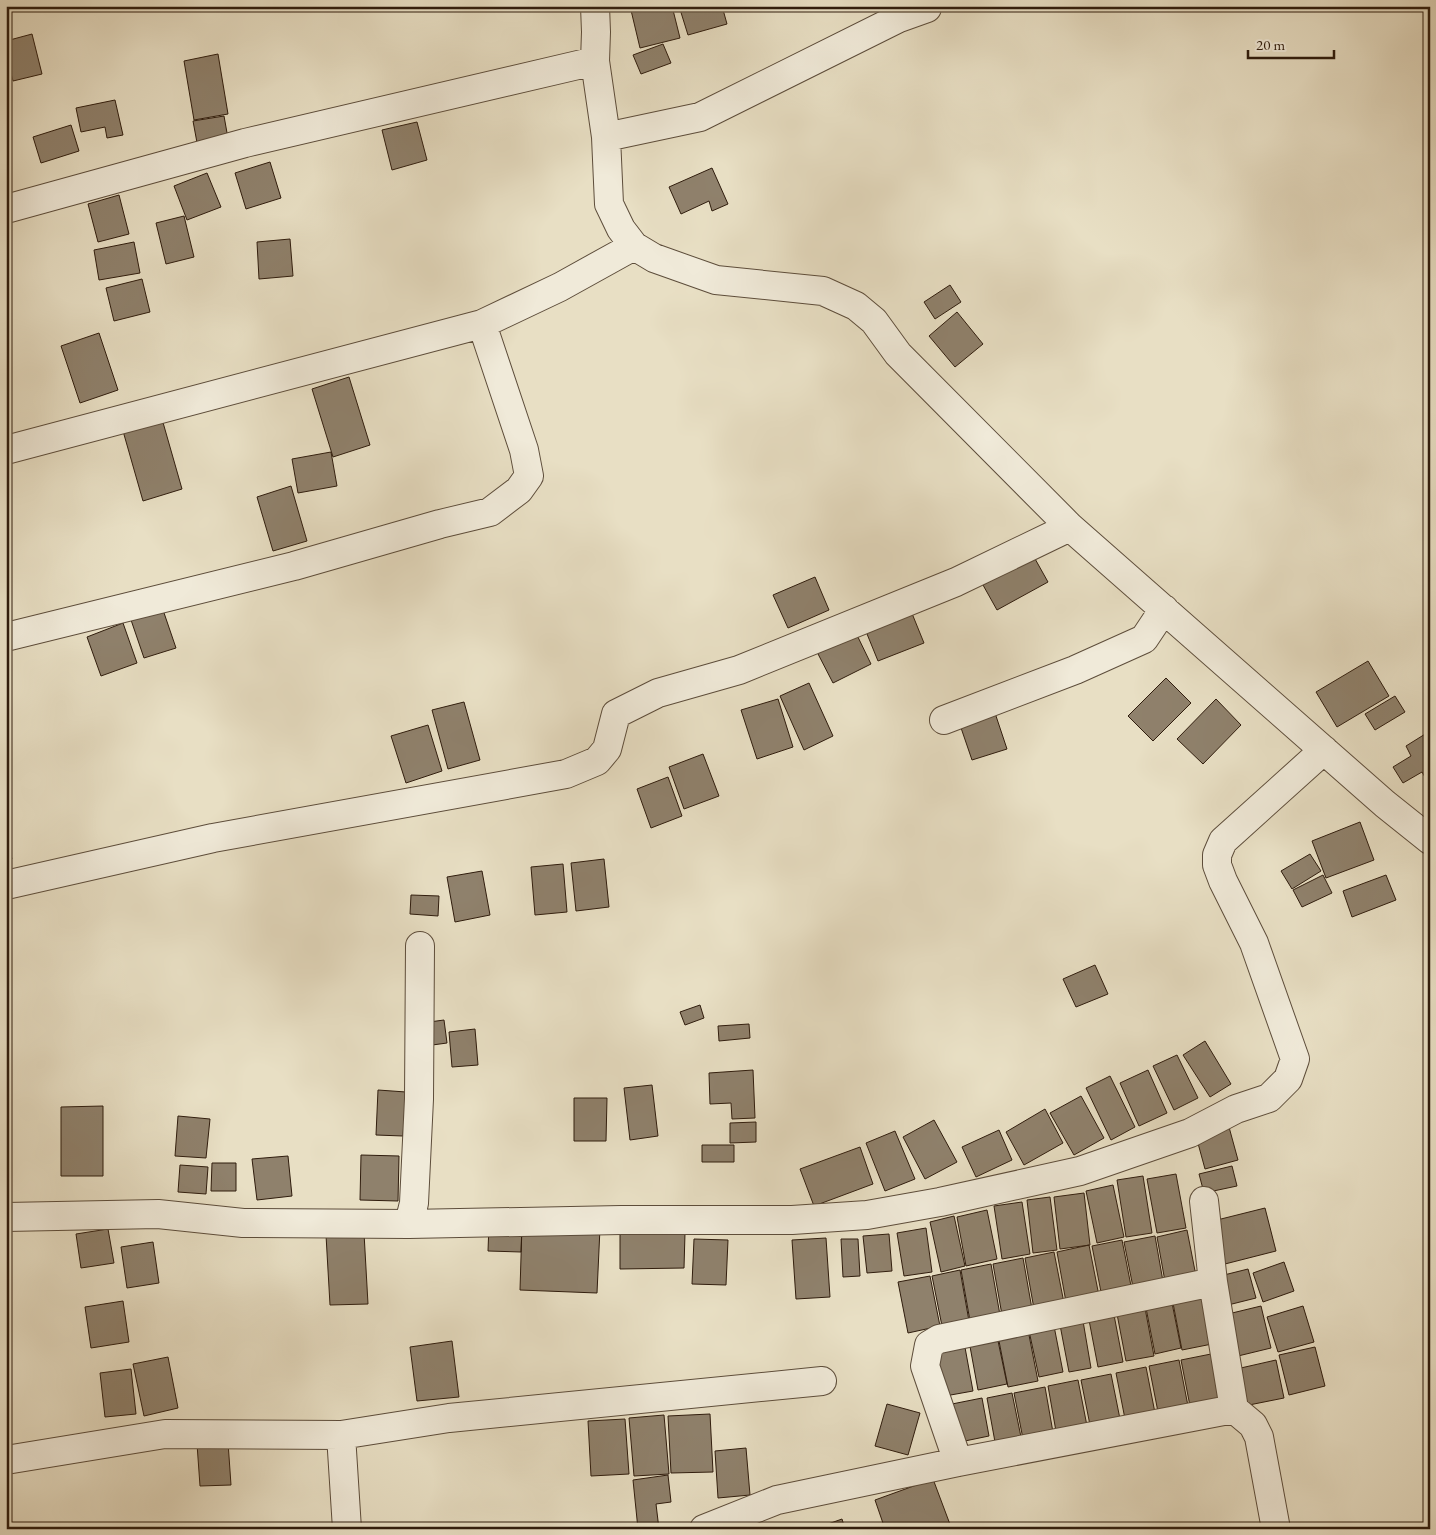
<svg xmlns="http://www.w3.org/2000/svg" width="1436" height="1535" font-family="'EB Garamond',serif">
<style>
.building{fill:#8f816c;stroke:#2f1c0d}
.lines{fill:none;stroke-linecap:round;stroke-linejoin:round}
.minor-casing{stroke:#5d4d3b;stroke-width:30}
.minor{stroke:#f0ead9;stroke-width:28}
</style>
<rect width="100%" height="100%" fill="#e8dfc4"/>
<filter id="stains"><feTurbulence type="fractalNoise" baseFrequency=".004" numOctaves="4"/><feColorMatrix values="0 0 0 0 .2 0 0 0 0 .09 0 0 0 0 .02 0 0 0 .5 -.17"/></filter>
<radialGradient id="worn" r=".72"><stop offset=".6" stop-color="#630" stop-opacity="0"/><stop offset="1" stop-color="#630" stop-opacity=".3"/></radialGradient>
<path class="building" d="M630 6H672L680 38 640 48Z
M679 6H722L727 24 688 35Z
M32 34 42 74 13 81 6 54V41Z
M663 44 671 63 641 74 633 55Z
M218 54 228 114 194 120 184 61Z
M115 100 123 135 107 138 105 127 81 132 76 108Z
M224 116 229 144 198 148 193 121Z
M417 122 427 160 392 170 382 130Z
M71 125 79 151 41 163 33 137Z
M270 162 281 198 246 209 235 173Z
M712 168 728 204 712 211 709 201 681 214 669 187Z
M207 173 221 207 187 220 174 186Z
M119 195 129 234 98 242 88 204Z
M184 216 194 257 166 264 156 223Z
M290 239 293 276 259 279 257 242Z
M134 242 140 273 99 280 94 250Z
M142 279 150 312 114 321 106 288Z
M950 285 961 302 935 319 924 302Z
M957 312 983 344 955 367 929 336Z
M99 333 118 390 80 403 61 346Z
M349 377 370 445 333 457 312 389Z
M162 419 182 489 143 501 123 431Z
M331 452 337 486 298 493 292 459Z
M291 486 307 541 273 551 257 497Z
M1034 557 1048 582 997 610 983 585Z
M815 577 829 610 788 628 773 595Z
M162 607 176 648 144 658 130 617Z
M911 611 924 643 878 661 865 629Z
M123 623 137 663 101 676 87 637Z
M855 631 871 664 833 683 816 650Z
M1368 661 1389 696 1337 727 1316 692Z
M1166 678 1191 703 1153 741 1128 716Z
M809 683 833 736 804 750 780 696Z
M1395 696 1405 712 1375 730 1365 714Z
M778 699 793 747 757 759 741 710Z
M1216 699 1241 725 1203 764 1177 739Z
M464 702 480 760 448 769 432 710Z
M994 710 1007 749 972 760 959 722Z
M428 725 442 771 406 783 391 736Z
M1430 731V777L1426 779 1422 772 1403 783 1393 767 1411 756 1406 746Z
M703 754 719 796 684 809 669 767Z
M668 777 682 816 651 828 637 789Z
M1360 822 1374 860 1326 878 1312 841Z
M6 835 12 859 6 860Z
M1310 854 1321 871 1292 889 1281 871Z
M604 859 609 907 576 911 571 863Z
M563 864 567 912 535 915 531 867Z
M482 871 490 915 455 922 447 877Z
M1323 875 1332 893 1302 907 1293 890Z
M1386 875 1396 900 1352 917 1343 891Z
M411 895 439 896 438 916 410 914Z
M1095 965 1108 994 1076 1007 1063 979Z
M700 1005 704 1018 685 1025 680 1012Z
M444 1020 447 1043 425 1046 422 1023Z
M749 1024 750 1038 719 1041 718 1026Z
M475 1029 478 1065 452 1067 449 1032Z
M1205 1041 1231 1084 1210 1097 1183 1055Z
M1177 1055 1198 1098 1174 1110 1153 1066Z
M753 1070 755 1118 732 1119 731 1103 710 1104 709 1073Z
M1148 1070 1167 1113 1139 1126 1120 1083Z
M1110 1076 1135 1127 1111 1140 1086 1088Z
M652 1085 658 1136 630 1140 624 1088Z
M378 1090 406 1092 403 1136 376 1135Z
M1081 1096 1104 1138 1074 1155 1050 1113Z
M574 1098H607L606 1141H574Z
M103 1106V1176H61V1107Z
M1045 1109 1063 1143 1024 1165 1006 1132Z
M178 1116 210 1119 206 1158 175 1156Z
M934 1120 957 1162 925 1179 903 1137Z
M756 1122V1142L730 1143V1123Z
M1229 1127 1238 1160 1205 1169 1196 1136Z
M999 1130 1012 1160 976 1177 962 1147Z
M895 1131 915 1179 885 1191 866 1143Z
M702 1145H734V1162H702Z
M860 1147 873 1184 814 1206 800 1169Z
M361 1155 399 1156 398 1201 360 1200Z
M288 1156 292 1196 257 1200 252 1159Z
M212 1163H236V1191H211Z
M180 1165 208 1167 206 1194 178 1192Z
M1232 1166 1237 1186 1204 1193 1199 1174Z
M1176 1174 1186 1228 1157 1233 1147 1179Z
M1143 1176 1152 1233 1126 1237 1117 1180Z
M1113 1185 1124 1237 1097 1243 1086 1191Z
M1084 1193 1090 1245 1060 1249 1054 1197Z
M1050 1197 1057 1250 1033 1253 1027 1200Z
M1022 1202 1030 1254 1002 1259 994 1206Z
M1265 1208 1276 1251 1221 1265 1209 1222Z
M987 1210 997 1259 966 1266 957 1217Z
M954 1216 965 1266 941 1272 930 1222Z
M489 1224 522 1225 521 1252 488 1251Z
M522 1225 600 1228 597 1293 520 1290Z
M926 1228 932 1272 904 1276 897 1233Z
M108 1229 114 1263 81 1268 76 1234Z
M1187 1230 1197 1281 1166 1287 1157 1237Z
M364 1233 368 1304 330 1305 326 1235Z
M620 1233H685L684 1268 620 1269Z
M889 1234 892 1271 867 1273 863 1236Z
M1155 1236 1164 1287 1134 1292 1124 1242Z
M826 1238 830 1297 796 1299 792 1240Z
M694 1239 728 1240 726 1285 692 1284Z
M841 1239H858L860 1276 843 1277Z
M1122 1240 1132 1291 1102 1297 1092 1246Z
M153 1242 159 1283 127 1288 121 1247Z
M1089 1245 1099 1296 1066 1302 1057 1252Z
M1054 1252 1064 1303 1034 1309 1025 1258Z
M1023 1258 1032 1309 1002 1315 993 1264Z
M1284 1262 1294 1291 1263 1302 1253 1273Z
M991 1264 1000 1315 970 1321 961 1270Z
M1248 1269 1256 1298 1224 1306 1216 1277Z
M960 1270 969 1321 942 1326 932 1276Z
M930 1276 940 1326 908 1333 898 1282Z
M1203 1297 1212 1344 1182 1350 1173 1303Z
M6 1300 10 1321 6 1322Z
M123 1301 129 1342 91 1348 85 1307Z
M1172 1303 1181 1348 1155 1354 1146 1308Z
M1261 1306 1271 1348 1238 1356 1228 1314Z
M1303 1306 1314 1342 1278 1352 1267 1317Z
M1145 1308 1154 1356 1126 1361 1117 1314Z
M1114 1315 1123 1362 1098 1367 1089 1320Z
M1083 1321 1091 1368 1069 1372 1060 1325Z
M1054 1326 1063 1372 1039 1377 1029 1331Z
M1028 1330 1038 1381 1008 1387 998 1336Z
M997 1336 1007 1384 978 1390 969 1341Z
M452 1341 459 1397 417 1401 410 1347Z
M964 1342 973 1391 945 1396 936 1347Z
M1315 1347 1325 1386 1289 1395 1279 1355Z
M1211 1354 1221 1405 1191 1411 1181 1360Z
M168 1357 178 1408 144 1416 133 1364Z
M1179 1360 1189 1411 1159 1417 1149 1366Z
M1276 1360 1284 1398 1239 1407 1232 1370Z
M1146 1367 1156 1418 1126 1424 1116 1373Z
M131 1369 136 1414 105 1417 100 1373Z
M1111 1374 1121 1424 1091 1430 1081 1380Z
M1078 1380 1088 1431 1057 1437 1048 1386Z
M1045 1387 1054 1438 1024 1444 1014 1393Z
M1012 1393 1021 1437 995 1442 987 1398Z
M982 1398 989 1436 960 1442 952 1404Z
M887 1404 920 1413 908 1455 875 1446Z
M710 1414 713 1472 671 1473 668 1416Z
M664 1415 669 1474 634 1476 629 1418Z
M625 1419 629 1474 591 1476 588 1421Z
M228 1442 231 1485 200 1486 197 1444Z
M746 1448 750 1495 718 1498 715 1451Z
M668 1475 671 1502 656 1504 659 1529H638L633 1480Z
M933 1479 951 1527 946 1529H885L875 1500Z
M842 1519 845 1529H814Z"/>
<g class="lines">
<defs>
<path id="minor" d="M595 6 596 32 595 61 606 137 609 204 621 229 634 246 654 258 716 280 823 291 856 306 874 321 898 354 1070 527 1385 804 1430 840
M606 137 700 117 899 18 927 8
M6 209 245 143 595 61
M6 450 482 324 560 287 634 246
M6 637 294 566 440 524 490 512 519 490 529 476 524 450 482 324
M944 720 1075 670 1144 639 1164 609
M6 885 213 838 566 774 597 761 607 749 616 714 658 693 739 670 956 582 1070 527
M6 1217 158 1214 243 1223 409 1224 414 1203 419 1099 420 946
M409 1224 621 1220H792L867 1215 940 1202 1080 1171 1190 1133 1236 1109 1269 1098 1288 1079 1295 1059 1254 943 1223 881 1217 865V855L1223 841 1324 750
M1234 1409 1253 1425 1259 1437 1276 1529
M341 1435 347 1529
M6 1460 165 1434 341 1435 449 1418 822 1381
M958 1462 925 1366 929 1345 939 1339 1213 1282
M704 1529 777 1500 958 1462 1234 1409 1213 1282 1204 1201"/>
</defs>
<use href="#minor" class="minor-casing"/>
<use href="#minor" class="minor"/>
</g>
<rect width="1436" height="1535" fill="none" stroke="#e8dfc4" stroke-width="25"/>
<rect x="8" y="8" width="1421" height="1520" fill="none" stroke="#2f1c0d" stroke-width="2.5"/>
<rect x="12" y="12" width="1411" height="1510" fill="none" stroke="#2f1c0d"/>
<path d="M1248 50v8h86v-8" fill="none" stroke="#2f1c0d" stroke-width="2.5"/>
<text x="1256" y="50" font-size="15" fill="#2f1c0d" stroke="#f0ead9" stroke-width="4" paint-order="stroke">20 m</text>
<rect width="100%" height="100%" filter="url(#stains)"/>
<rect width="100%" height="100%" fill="url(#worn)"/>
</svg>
